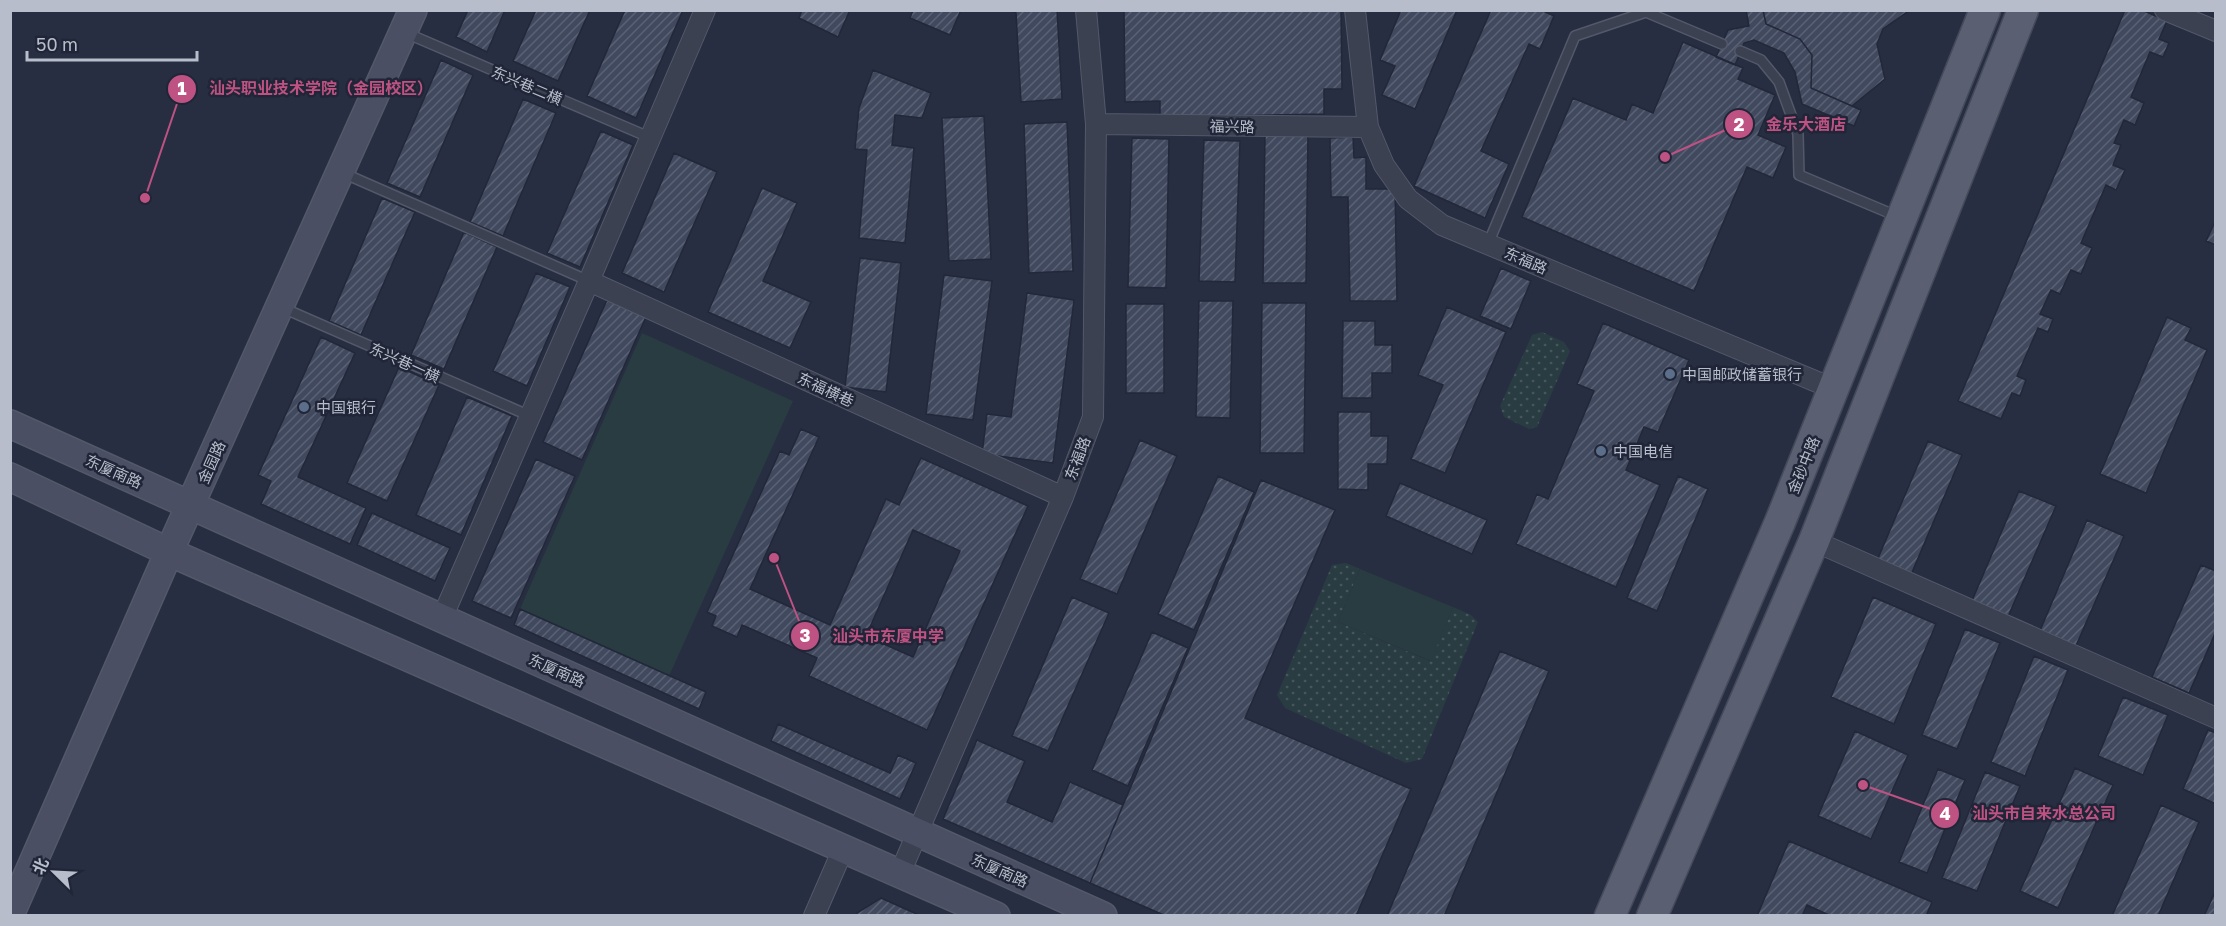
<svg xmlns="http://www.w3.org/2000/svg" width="2226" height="926" font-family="'Golos Text','Noto Sans SC',sans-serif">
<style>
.grass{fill:url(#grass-dots)}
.pitch{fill:#293c42}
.building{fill:url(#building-hatch);stroke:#222839;stroke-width:1.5;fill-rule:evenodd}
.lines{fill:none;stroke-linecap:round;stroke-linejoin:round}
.lane-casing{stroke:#535968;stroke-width:12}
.street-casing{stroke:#535968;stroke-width:22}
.secondary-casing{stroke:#535968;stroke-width:30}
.primary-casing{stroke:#454a5a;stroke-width:33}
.lane{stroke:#3b4151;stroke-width:9}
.street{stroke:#3b4151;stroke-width:20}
.secondary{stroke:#4a4f64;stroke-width:27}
.primary{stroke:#5a6071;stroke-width:30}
.service-dot{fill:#5c6f8a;stroke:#202637;stroke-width:2}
.labels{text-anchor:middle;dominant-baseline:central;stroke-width:5;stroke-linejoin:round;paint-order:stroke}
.street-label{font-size:15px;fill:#b8bdcb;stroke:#202637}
.poi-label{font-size:15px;fill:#b8bdcb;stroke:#202637;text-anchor:start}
.leader{fill:none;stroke:#be5282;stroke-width:2}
.callout-dot{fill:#be5282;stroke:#202637;stroke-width:2}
.mark-label{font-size:18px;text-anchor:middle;font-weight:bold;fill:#fff}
.callout-label{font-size:16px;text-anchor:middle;font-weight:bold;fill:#be5282;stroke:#202637;stroke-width:5;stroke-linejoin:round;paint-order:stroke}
</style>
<defs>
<pattern id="grass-dots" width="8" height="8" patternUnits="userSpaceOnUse" patternTransform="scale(1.5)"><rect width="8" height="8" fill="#293c42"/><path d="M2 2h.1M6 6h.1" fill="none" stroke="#46565c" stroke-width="1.8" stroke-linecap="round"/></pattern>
<pattern id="building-hatch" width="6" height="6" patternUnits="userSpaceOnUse" patternTransform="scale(1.5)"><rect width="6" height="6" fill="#41495f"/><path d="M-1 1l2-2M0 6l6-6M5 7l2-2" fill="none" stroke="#5a6175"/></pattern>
</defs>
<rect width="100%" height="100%" fill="#272e41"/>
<path class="grass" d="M1542 332 1564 342 1570 351 1537 427 1529 429 1504 417 1500 406 1532 335Z
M1346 563 1360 569 1338 622 1430 661 1453 607 1471 615 1478 622 1422 759 1406 763 1285 708 1277 695 1332 565Z"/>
<path class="pitch" d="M642 333 793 401 669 676 520 609Z
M1360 569 1453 607 1431 661 1338 622Z"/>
<path class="building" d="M468 10H505L487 52 456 37Z
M536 10H590L558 81 513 61Z
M625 10H683L636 118 587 96Z
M802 10H850L838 37 799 18Z
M913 10H961L950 35 910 18Z
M1010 10H1057L1062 99 1021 102 1016 13Z
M1124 10H1341L1342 89H1324V114L1160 117V101L1125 102Z
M1401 10H1457L1415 109 1382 95 1395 66 1380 60Z
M1491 10H1541L1554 16 1540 49 1529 44 1481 151 1509 164 1485 218 1414 186Z
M1746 10H1763L1766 24 1800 39 1812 55 1811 88 1861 110 1854 126 1802 104 1795 72 1784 53 1754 40 1744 43 1735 65 1716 57 1728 30 1749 26Z
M1763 10H1910L1883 29 1877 44 1885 79 1852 106 1811 88 1812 55 1800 39 1766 24Z
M2125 10H2142L2167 21 2159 39 2169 43 2163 57 2150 52 2131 97 2144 103 2135 125 2124 120 2114 143 2121 145 2113 165 2125 170 2116 190 2106 185 2081 243 2092 248 2081 274 2071 270 2060 294 2051 290 2040 314 2053 319 2048 332 2038 328 2017 376 2026 380 2020 396 2012 393 2001 419 1958 401Z
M1683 42 1743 68 1738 79 1775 95 1758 135 1786 147 1773 178 1747 167 1694 291 1522 217 1573 98 1626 120 1632 104 1653 113Z
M441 60 473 75 420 197 387 183Z
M873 70 931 93 922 118 895 115 892 145 914 148 905 243 859 238 867 150 855 149 859 108Z
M523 99 556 113 503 236 470 222Z
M984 116 991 259 949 261 942 118Z
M1067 122 1073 271 1029 273 1024 124Z
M601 131 633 145 580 267 547 253Z
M1265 133H1308L1306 283H1263Z
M1353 137 1354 158 1366 157V189H1395L1397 301H1350L1348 197H1331L1330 138Z
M1132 138 1169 139 1166 288 1128 287Z
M1204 140 1240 141 1235 282 1199 281Z
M674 153 717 172 664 292 622 273Z
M762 188 797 203 763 281 811 302 790 348 708 312Z
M382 198 415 212 361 335 329 321Z
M2216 220V245L2206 241Z
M464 232 497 247 444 369 411 355Z
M860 258 901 263 886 392 845 387Z
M1501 268 1531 281 1511 329 1480 316Z
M536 273 570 287 527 386 493 371Z
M944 275 992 281 973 420 926 414Z
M1027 293 1074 300 1053 463 982 454 987 414 1011 417Z
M607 300 646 317 582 460 543 442Z
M1199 301H1233L1230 418 1196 417Z
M1262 303H1306L1304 453H1260Z
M1126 304H1164V393H1126Z
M1447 307 1506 332 1445 473 1411 459 1443 385 1418 375Z
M2167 317 2191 328 2185 340 2207 350 2146 493 2100 474Z
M1343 321H1375V345H1392V373H1372V398H1342Z
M1603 323 1689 360 1658 432 1644 427 1626 470 1660 485 1616 587 1516 544 1537 494 1548 499 1594 391 1577 384Z
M321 337 355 353 298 477 366 508 350 544 261 504 271 481 258 475Z
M399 367 439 385 387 501 347 483Z
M467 397 512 416 461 535 416 515Z
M1338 412H1371V436H1388L1387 464H1368V490L1338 489Z
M801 429 819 437 750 589 830 625 886 499 899 505 921 458 1028 506 927 730 809 676 817 658 742 625 737 637 712 626 716 616 707 612 780 451 789 455ZM913 530 960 551 913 657 866 636Z
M1140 440 1177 456 1117 594 1080 579Z
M1928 441 1962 455 1910 577 1876 563Z
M536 459 575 476 511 618 472 601Z
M1218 476 1254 492 1194 630 1158 614Z
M1678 476 1708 489 1657 611 1627 598Z
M1261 480 1335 510 1245 718 1411 789 1356 916H1166L1090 883Z
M1400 483 1487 520 1472 554 1386 516Z
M2019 491 2056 506 2007 619 1971 603Z
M372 513 450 548 435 581 357 545Z
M2087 520 2124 536 2075 648 2039 633Z
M2201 565 2216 571V631L2189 693 2152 677Z
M1072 597 1109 613 1048 751 1012 736Z
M1873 597 1936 624 1894 724 1831 697Z
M520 609 706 692 699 709 514 625Z
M1965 629 2000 643 1957 749 1922 735Z
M1152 632 1188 648 1128 786 1092 770Z
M1500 651 1549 671 1444 916H1387Z
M2034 656 2068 670 2025 776 1991 762Z
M2123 697 2168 715 2143 775 2098 756Z
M778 724 890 773 898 755 916 763 900 799 771 741Z
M2208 730 2216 733V804L2183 789Z
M1855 731 1908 755 1871 839 1818 816Z
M977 740 1025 761 1007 802 1052 822 1070 782 1123 805 1090 883 943 819Z
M2075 768 2113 785 2058 908 2020 891Z
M1938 769 1965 780 1927 873 1899 862Z
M1985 772 2020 786 1977 891 1942 878Z
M2161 805 2199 822 2158 916H2112Z
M1789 841 1932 902 1926 916H1831L1807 905 1802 916H1757Z
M2216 890V916H2204Z
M881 898 921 916H855L857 913Z"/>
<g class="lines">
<defs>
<path id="lane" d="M406 33 651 138
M1740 51 1761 60 1779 82 1798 134 1799 175 1899 217
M343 173 589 281
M1488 244 1575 36 1646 12 1722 44
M283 308 530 416"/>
<path id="street" d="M1355 10 1368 127 1384 165 1408 199 1442 225 1834 389
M2165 10 2216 31
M1096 124 1368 127
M589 281 1063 497
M1814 541 2216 718
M442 618 589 281 705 10
M900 873 1063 497 1093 417 1096 124 1086 10
M814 916 844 847"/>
<path id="secondary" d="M10 424 1103 916
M10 477 169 552 996 916
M10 915 169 552 413 10"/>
<path id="primary" d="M1610 916 1780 522 1985 10
M1652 916 1814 541 2023 10"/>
</defs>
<use href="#lane" class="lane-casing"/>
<use href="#street" class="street-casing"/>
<use href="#secondary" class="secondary-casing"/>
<use href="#primary" class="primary-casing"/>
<use href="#lane" class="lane"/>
<use href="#street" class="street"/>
<use href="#secondary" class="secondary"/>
<use href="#primary" class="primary"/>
</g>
<g class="service-dot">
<circle cx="1670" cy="374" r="6"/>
<circle cx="304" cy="407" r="6"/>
<circle cx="1601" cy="451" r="6"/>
</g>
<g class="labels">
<g class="street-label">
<text transform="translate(527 85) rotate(23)">东兴巷二横</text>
<text transform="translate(1232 126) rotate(1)">福兴路</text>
<text transform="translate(1526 260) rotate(23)">东福路</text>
<text transform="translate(405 362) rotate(24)">东兴巷一横</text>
<text transform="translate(826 389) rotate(25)">东福横巷</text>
<text transform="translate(1077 458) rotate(-69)">东福路</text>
<text transform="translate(211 462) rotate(-66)">金园路</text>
<text transform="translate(1803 465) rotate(-68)">金砂中路</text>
<text transform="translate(114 471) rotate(24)">东厦南路</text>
<text transform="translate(557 670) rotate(24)">东厦南路</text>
<text transform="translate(1000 870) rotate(24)">东厦南路</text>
</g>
<g class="poi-label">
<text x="1682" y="374">中国邮政储蓄银行</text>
<text x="316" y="407">中国银行</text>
<text x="1613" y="451">中国电信</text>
</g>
</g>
<path class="leader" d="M145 198L182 89M1665 157L1739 124M774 558L805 636M1863 785L1945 814"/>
<g class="callout-dot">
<circle cx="145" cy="198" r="6"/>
<circle cx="1665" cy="157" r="6"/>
<circle cx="774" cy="558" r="6"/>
<circle cx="1863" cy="785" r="6"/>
<circle cx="182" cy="89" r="15"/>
<circle cx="1739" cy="124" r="15"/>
<circle cx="805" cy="636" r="15"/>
<circle cx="1945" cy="814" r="15"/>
</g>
<g class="mark-label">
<text x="182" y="95">1</text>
<text x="1739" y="131">2</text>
<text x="805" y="642">3</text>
<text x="1945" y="820">4</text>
</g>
<g class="callout-label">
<text x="321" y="94">汕头职业技术学院（金园校区）</text>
<text x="1806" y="130">金乐大酒店</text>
<text x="888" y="642">汕头市东厦中学</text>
<text x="2044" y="819">汕头市自来水总公司</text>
</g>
<rect width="2226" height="926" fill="none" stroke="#b8bdcb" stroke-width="24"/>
<g transform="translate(54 872) rotate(294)" stroke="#202637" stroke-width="4.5" paint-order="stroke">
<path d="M0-4.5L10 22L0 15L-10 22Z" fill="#b8bdcb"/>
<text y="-9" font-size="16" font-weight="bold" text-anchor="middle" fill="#b8bdcb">北</text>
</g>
<path d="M27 51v9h170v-9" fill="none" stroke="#b8bdcb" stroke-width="3"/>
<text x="36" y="51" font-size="18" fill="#b8bdcb" stroke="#202637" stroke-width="4.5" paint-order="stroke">50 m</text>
</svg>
